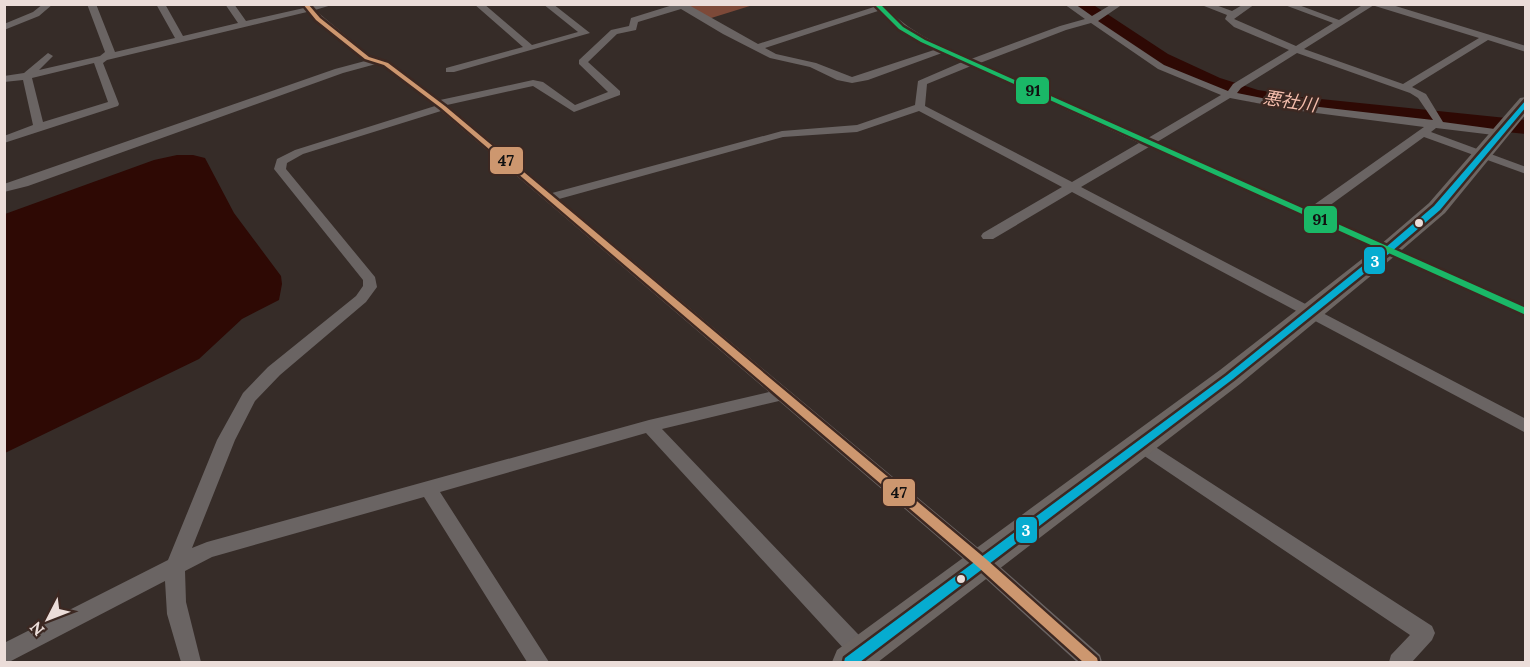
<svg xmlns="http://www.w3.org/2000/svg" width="1530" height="667" font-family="Lora,'Noto Sans JP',serif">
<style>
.forest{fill:#7d4938}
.water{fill:#2e0904}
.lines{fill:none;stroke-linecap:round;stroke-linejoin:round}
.river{fill:#2e0904;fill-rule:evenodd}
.street{fill:#6a6463;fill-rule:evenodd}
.primary{fill:#6c6562;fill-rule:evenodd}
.bus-1-casing{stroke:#3c2822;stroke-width:5}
.bus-2-casing{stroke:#3c2822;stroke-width:5}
.bus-3-casing{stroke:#3c2822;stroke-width:5}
.bus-1{fill:#06acd0;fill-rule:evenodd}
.bus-2{fill:#cd976f;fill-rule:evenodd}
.bus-3{fill:#1ab867;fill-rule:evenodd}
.bus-dot{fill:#ebddd9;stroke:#3c2822;stroke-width:2}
.labels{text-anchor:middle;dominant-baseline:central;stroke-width:5;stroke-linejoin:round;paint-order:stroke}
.far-water-label{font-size:18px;font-style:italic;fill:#f4bdac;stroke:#3c2822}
.line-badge{stroke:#3c2822;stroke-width:2}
.badge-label{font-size:16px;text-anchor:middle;font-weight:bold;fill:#fff}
.pale-badge-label{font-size:16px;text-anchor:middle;font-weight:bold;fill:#111}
</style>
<rect width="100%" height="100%" fill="#362c28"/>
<path class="forest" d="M684 5H753L708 19Z"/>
<path class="water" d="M177 155H193L205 158 234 213 281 276 282 284 279 300 242 319 199 359 5 453V214L154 160Z"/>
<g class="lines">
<path class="river" d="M1069 4H1092L1168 54 1220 78 1258 90 1301 97 1526 120V134L1301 111 1247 101 1204 88 1152 64Z"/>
<path class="street" d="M43 4H53L39 16 4 30V24L33 12Z
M87 4H96L115 52 175 38 156 4H165L183 36 238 23 225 4H234L246 21 304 8 301 4H335L315 10 370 56 389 62 440 100 533 80 543 82 575 105 608 92 579 64V60L611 30 629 26 631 18 676 4H687L758 44 874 7 872 4H882C912 34 934 42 971 59L1060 26 1085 19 1064 4H1075L1092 16 1112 4H1123L1098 21 1164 65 1228 91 1233 84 1289 50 1234 27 1225 19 1227 15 1199 4H1213L1232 11 1244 4H1255L1234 19 1296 46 1333 23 1282 4H1296L1339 20 1364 4H1389L1526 46V52L1488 40 1412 87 1426 94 1443 122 1502 130 1508 133 1502 136 1436 128 1431 132 1526 167V174L1424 137 1318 214 1526 306V317L1149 147 1081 187 1526 419V433L1072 192 993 239H983L981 236 983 233 1062 187 919 111 857 132 783 137 559 199 989 557 1100 655 1102 662H1077L975 569 779 401 662 429 878 655 880 662H856L646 433 440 492 549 662H527L424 497 212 557 185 571 186 602 201 662H181L167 614 165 581 11 661 4 662V643L168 560 217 440 243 393 268 367 356 296 363 286V280L274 169 277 159 295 150 435 106 383 66 376 64 343 73 28 186 4 192V184L335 69 365 61 315 21 307 12 107 60 103 63 119 104 118 106 4 143V136L33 125 23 80 4 82V76L24 73 48 53 53 56 39 70 100 56 105 52ZM1374 5 1375 6 1479 38 1403 84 1304 49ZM681 9 723 34 770 58 810 67 837 80 852 83 868 80 942 53 962 62 918 81 915 105 857 125 782 131 552 193 447 105 533 86 574 112 620 95V91L588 62 617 34 636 30 638 22ZM878 11 898 30 934 50 852 77 816 63 776 54 765 48ZM1091 23 1158 69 1221 95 1148 138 980 63 1066 30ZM1297 53 1410 93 1418 98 1433 120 1293 104 1237 93 1241 88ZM94 63 108 102 43 122 32 78ZM971 66 1139 143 1072 182 925 106 927 84ZM1230 98 1293 110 1424 127 1308 209 1157 142ZM441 111 769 392 649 420 207 542 192 548 235 440 255 401 280 375 366 302 377 287 375 277 286 169 287 163 303 154Z
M474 4H484L532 45 578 32 543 4H553L590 33 454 72H446V68L523 47Z
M1140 437 1432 626 1435 633 1432 640 1412 662H1389L1391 655 1410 635 1134 449 1131 444 1134 439Z"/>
<path class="primary" d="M1526 97V114L1445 213 1396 255 1240 384 878 662H832L837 650 1220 370 1380 245 1429 203 1520 98Z"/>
<defs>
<path id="bus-1" d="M1526 100V107L1440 210 1391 252 1233 379 860 662H844L845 658 1227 375 1385 248 1434 206Z"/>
<path id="bus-2" d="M303 4H308L320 18 369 57 388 63 445 106 986 559 1097 658 1098 662H1083L978 567 441 108 384 65 365 59 316 20Z"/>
<path id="bus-3" d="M874 4H880L903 27 925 40 1526 308V315L921 42 899 29Z"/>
</defs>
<use href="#bus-1" class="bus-1-casing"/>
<use href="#bus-2" class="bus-2-casing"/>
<use href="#bus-3" class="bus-3-casing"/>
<use href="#bus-1" class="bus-1"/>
<use href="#bus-2" class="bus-2"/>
<use href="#bus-3" class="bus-3"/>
</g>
<g class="bus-dot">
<circle cx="1419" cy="223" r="5"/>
<circle cx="961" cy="579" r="5"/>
</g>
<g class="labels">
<g class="far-water-label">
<text transform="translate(1290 101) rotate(9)">悪社川</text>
</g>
</g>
<g class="line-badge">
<rect x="1015" y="76" width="35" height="29" rx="6" fill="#1ab867"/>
<rect x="489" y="146" width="35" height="29" rx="6" fill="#cd976f"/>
<rect x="1303" y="205" width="35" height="29" rx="6" fill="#1ab867"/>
<rect x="1363" y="246" width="23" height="29" rx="6" fill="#06acd0"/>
<rect x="882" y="478" width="34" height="29" rx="6" fill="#cd976f"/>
<rect x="1015" y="516" width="23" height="28" rx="6" fill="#06acd0"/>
</g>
<g class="badge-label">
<text x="1375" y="267">3</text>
<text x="1026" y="536">3</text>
</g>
<g class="pale-badge-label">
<text x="1033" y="96">91</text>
<text x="506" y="166">47</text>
<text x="1320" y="225">91</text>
<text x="899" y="498">47</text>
</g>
<rect width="1530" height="667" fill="none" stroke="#ebddd9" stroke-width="12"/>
<g transform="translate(48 619) rotate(228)" stroke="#3c2822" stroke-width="4.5" paint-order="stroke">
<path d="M0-4.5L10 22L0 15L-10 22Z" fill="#ebddd9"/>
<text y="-9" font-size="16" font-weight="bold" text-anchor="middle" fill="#ebddd9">N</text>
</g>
</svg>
